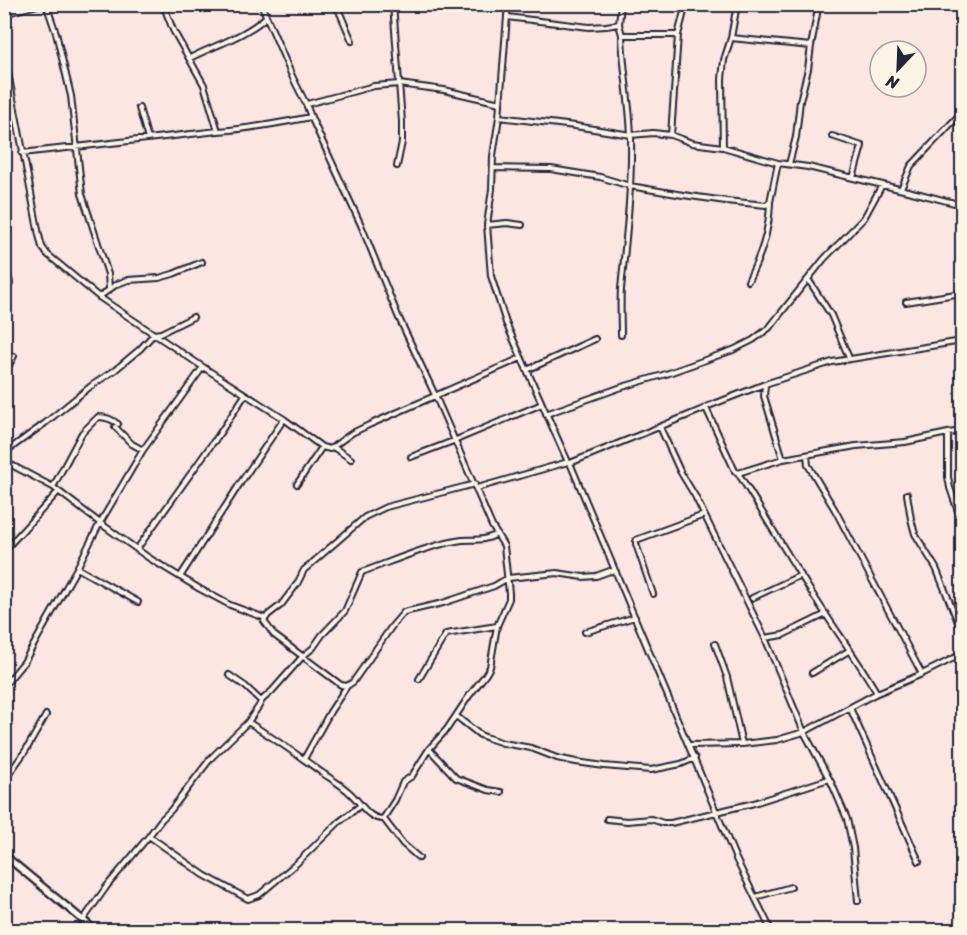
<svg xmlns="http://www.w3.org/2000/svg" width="967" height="935" font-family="Sriracha,sans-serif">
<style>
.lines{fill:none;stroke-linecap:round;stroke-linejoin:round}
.minor-casing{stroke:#22223b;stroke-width:8}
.tertiary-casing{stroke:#22223b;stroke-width:10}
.minor{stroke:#fcf5e5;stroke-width:4}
.tertiary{stroke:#fcf5e5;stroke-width:5}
</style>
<rect width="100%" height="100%" fill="#fbe6e2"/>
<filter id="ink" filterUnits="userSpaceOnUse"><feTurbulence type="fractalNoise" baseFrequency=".0167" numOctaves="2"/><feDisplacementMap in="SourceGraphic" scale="12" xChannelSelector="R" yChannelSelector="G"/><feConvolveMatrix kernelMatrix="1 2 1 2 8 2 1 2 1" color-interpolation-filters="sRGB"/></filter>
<g filter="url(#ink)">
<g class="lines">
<defs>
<path id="minor" d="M46 4 56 33 71 96 82 194 108 274 109 288
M163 4 173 30 204 85 218 131C250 129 280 123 311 117L306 104 292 76 261 4
M336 4 352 41
M393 4 402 122V142L397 166
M508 4 499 117 493 156 492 189 487 225 491 276 506 323 568 462 570 463 706 408 735 471 738 473 783 459 856 446 905 442 948 433 962 431
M621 4 619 24 622 35H678
M4 14 41 4
M507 17 589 27 606 26 619 24
M731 38 811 46
M4 52 39 235 42 247 47 254 99 297 203 367 284 419 322 447 330 449 352 433 371 424 521 358
M190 58C214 46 247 35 266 17
M307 104 374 86 399 84 444 90 500 103
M139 108 148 139
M499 117 575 126 631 135 653 133 671 135 692 143 723 147 778 163 808 167 920 194 962 205
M671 135 678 35 686 4
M832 136 862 146 853 178
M723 147 722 79 724 60 731 38 737 4
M22 153 218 131
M789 164 796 137 800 101 808 69 811 46 817 14 818 4
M493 168 551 169 600 177 630 186 683 195 726 201 766 205 770 202 778 163
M901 189 911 166 962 112
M487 225 507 223 522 225
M4 274 9 278 10 284 4 289
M808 279 831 315 849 358
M748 281C761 255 769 233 770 203
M99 297 117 284 128 280 159 278 173 274 202 262
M906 302 962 293
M621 335C621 320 620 304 621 289 626 238 632 188 631 137 630 103 623 69 622 35
M527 370 595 339
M4 374 14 356
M765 385 764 396 783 459
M706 407 765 384 832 362 962 341
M546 414 619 388 666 374 733 350 753 340 769 328 824 259 864 218 882 185
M115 427 132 444 143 450
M660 427 680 471 695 496 765 638 804 732 832 784 847 819 853 848 858 901
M948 433V477L950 488 962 523
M214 442 245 395
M333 447 351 459
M4 453 44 424 91 386 115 370 140 349 154 334 161 333 193 317
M807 455 808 465 835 510 922 674
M411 457 456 440 542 404
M4 461 53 487 100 523 143 450 203 367
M570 463 736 859 771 930
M738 473C761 509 782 546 805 582 828 620 855 655 877 693
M297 484 322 447
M475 484 386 507 365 517 304 570 297 584 281 605 268 615 264 621 274 635 341 685 347 686 353 682 392 626 404 612 443 603 494 586 508 578 557 573 583 577 596 576 610 571 616 572
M53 487 82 433 98 417C106 417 112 419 118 424
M477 488 568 462
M907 494 911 519 915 534 936 568 962 632
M137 549 214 441
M4 551 58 492
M77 568 138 602
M180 577 239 485 284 419
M653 594 636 544V540L704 515
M752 598 801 575
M585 632 635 617
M765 638 783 635 826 614
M715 644 727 677 742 744
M812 673 850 650
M229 675 245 686 261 701
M419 679 446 634 497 626
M4 686 24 662 77 568 100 523 149 558 200 589 230 605 265 618
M850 708 919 861
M456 716 480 735 488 738 503 743 531 748 557 758 576 762 604 766 651 770 681 764 695 758
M248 722C273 738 297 754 321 772 331 779 342 785 351 794 361 803 368 819 383 819L395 800 403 782 412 776 429 749 447 729 469 696 486 674 490 667 497 626 509 599V593L504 546 492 526 435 395 398 316 361 225 311 117
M690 745 742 744 777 740 804 732 875 694 922 674 962 654
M429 749 456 778 488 790 501 792
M304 759 330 712 347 686
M4 781 26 750 46 715
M383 818 403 844 419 858
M607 819 627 821 651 819 663 823H671L754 803 829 779
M149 836 204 875 248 899 259 895 297 863 339 822 361 805
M755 897 791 887
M79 930 85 924 83 920 107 886 149 836 161 820 171 810 211 758 248 722 259 706 262 700 272 691 303 656 313 648 322 635 345 611 362 572C393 561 424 547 456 541 472 538 482 543 497 534"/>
<path id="tertiary" d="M4 855 95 930"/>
</defs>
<use href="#minor" class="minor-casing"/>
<use href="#tertiary" class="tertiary-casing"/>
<use href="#minor" class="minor"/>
<use href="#tertiary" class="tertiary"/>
</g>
</g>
<rect width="967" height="935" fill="none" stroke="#fcf5e5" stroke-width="24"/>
<rect x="12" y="12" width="943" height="911" fill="none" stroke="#22223b" stroke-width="2" filter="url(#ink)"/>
<g transform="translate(898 69) rotate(203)"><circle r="28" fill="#fcf5e5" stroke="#a5a1a1" stroke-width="1.5"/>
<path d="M0-4.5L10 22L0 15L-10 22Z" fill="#22223b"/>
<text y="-9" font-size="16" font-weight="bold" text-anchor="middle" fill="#22223b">N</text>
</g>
</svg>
